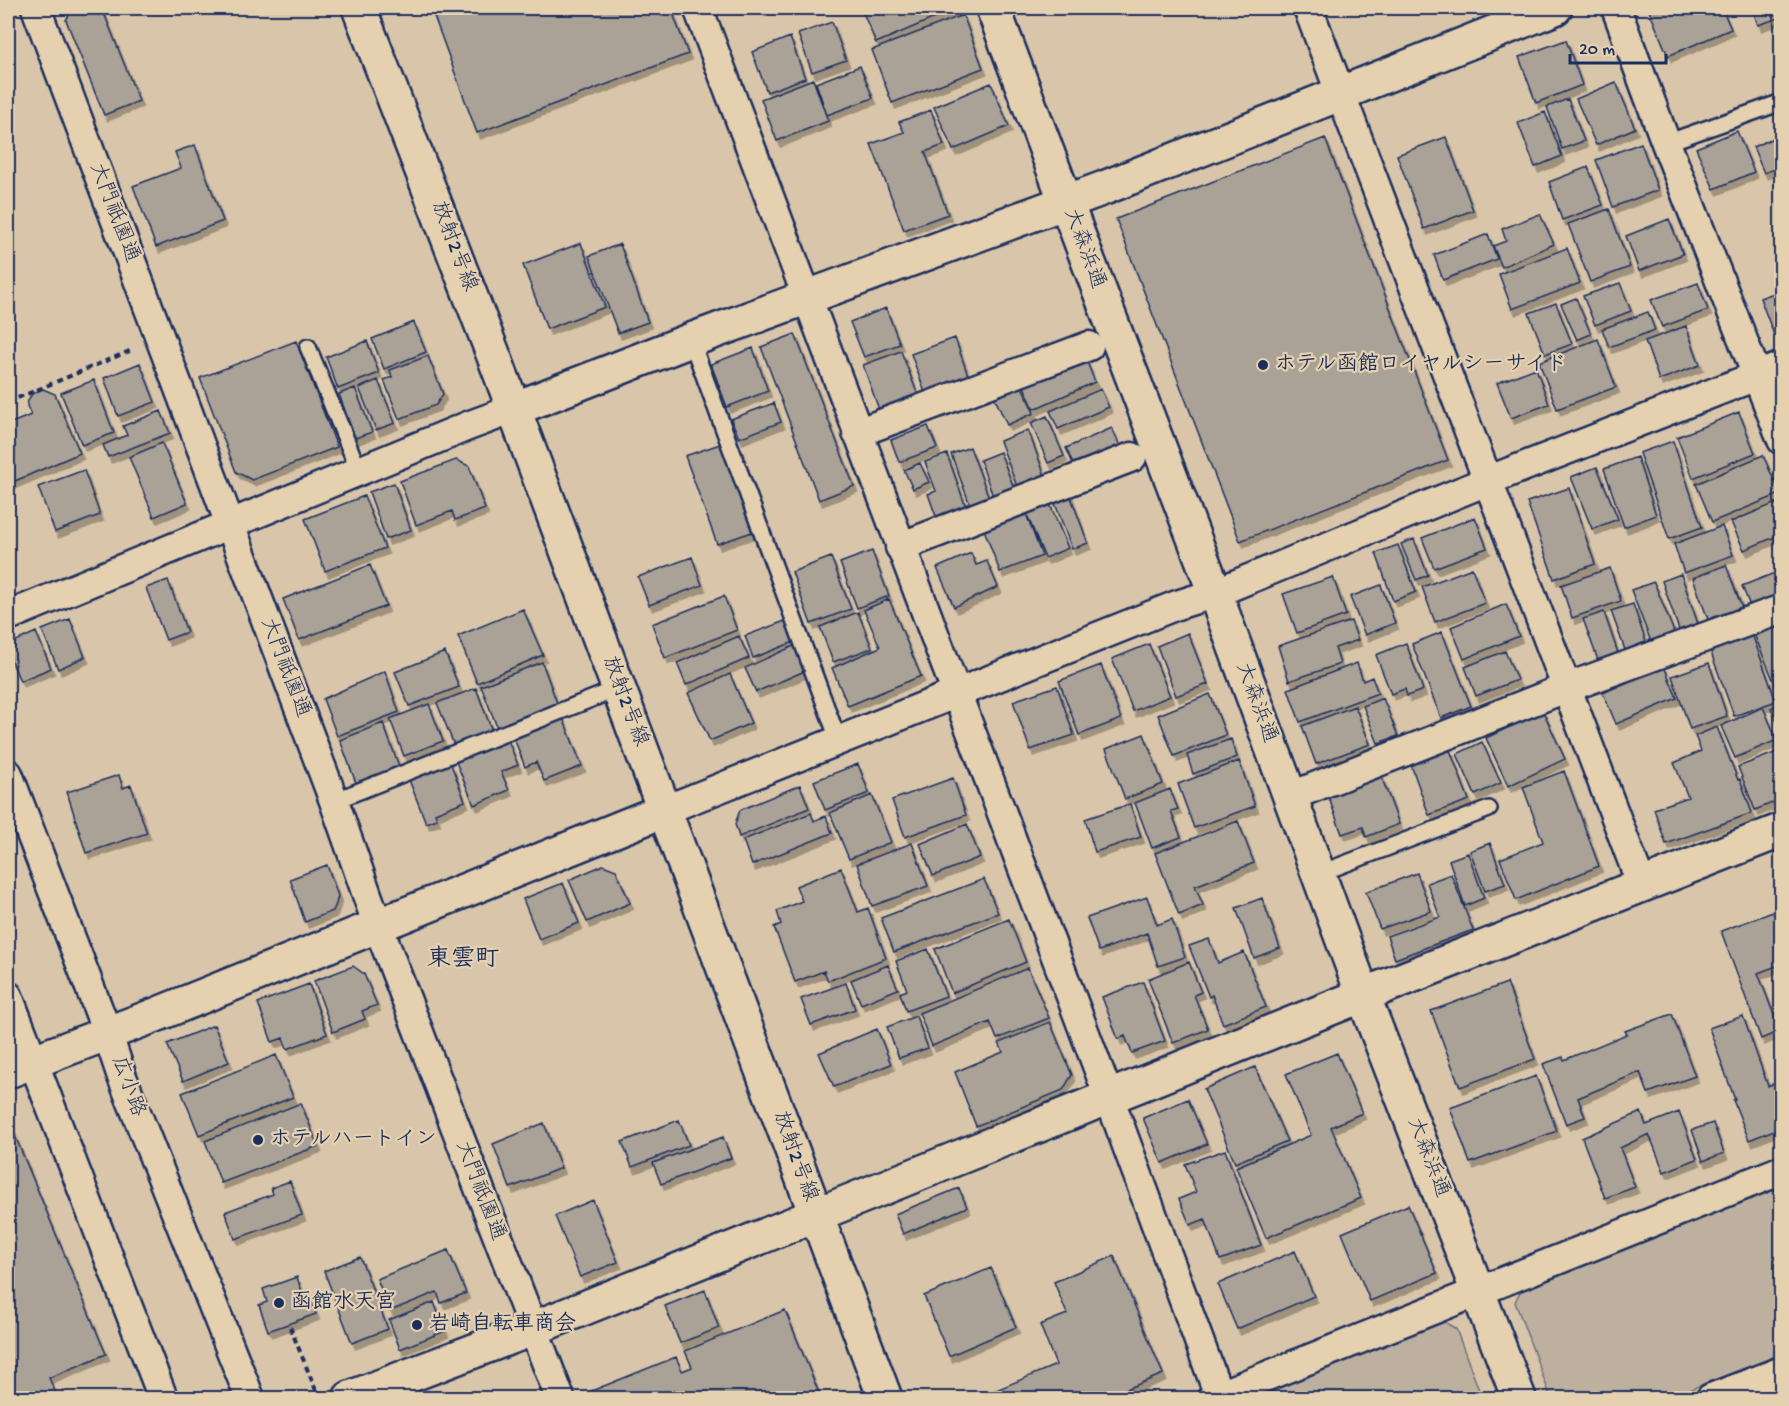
<svg xmlns="http://www.w3.org/2000/svg" width="1789" height="1406" font-family="'Gochi Hand','Klee One',sans-serif">
<style>
.green{fill:#bdb09f;stroke:#6c707e;stroke-width:1.5}
.building{fill:#aaa197;stroke:#1b2f5e;stroke-width:1.5;filter:url(#shadow)}
.lines{fill:none;stroke-linecap:round;stroke-linejoin:round}
.lane-casing{stroke:#1b2f5e;stroke-width:20}
.street-casing{stroke:#1b2f5e;stroke-width:33}
.secondary-casing{stroke:#1b2f5e;stroke-width:38}
.path{stroke:#1b2f5e;stroke-width:4;stroke-dasharray:6 4.5;stroke-linecap:butt}
.lane{stroke:#e5d0af;stroke-width:15}
.street{stroke:#e5d0af;stroke-width:28}
.secondary{stroke:#e5d0af;stroke-width:33}
.poi-dot{fill:#1b2f5e;stroke:#e5d0af;stroke-width:2}
.labels{text-anchor:middle;dominant-baseline:central;stroke-width:4.5;stroke-linejoin:round;paint-order:stroke}
.street-label{font-size:21px;fill:#1b2f5e;stroke:#e5d0af}
.poi-label{font-size:21px;font-weight:bold;fill:#1b2f5e;stroke:#e5d0af;text-anchor:start}
.quarter-label{font-size:24px;font-weight:bold;fill:#1b2f5e;stroke:#e5d0af}
</style>
<defs>
<filter id="shadow"><feDropShadow dx="3.5" dy="6" stdDeviation="0" flood-color="#0004"/></filter>
</defs>
<rect width="100%" height="100%" fill="#d9c6aa"/>
<filter id="ink" filterUnits="userSpaceOnUse"><feTurbulence type="fractalNoise" baseFrequency=".0167" numOctaves="2"/><feDisplacementMap in="SourceGraphic" scale="12" xChannelSelector="R" yChannelSelector="G"/><feConvolveMatrix kernelMatrix="1 2 1 2 8 2 1 2 1" color-interpolation-filters="sRGB"/></filter>
<g filter="url(#ink)">
<path class="green" d="M1781 1184V1354L1668 1398H1551L1515 1302 1521 1290Z
M1445 1322 1456 1329 1482 1398H1255Z"/>
<path class="building" d="M73 8H102L139 101 104 115 66 20Z
M431 8H671L688 54 477 133Z
M861 8H958L876 43Z
M1648 8H1722L1731 29 1668 56Z
M1752 8H1782V17L1758 25Z
M963 15 983 68 892 103 872 50Z
M832 22 846 60 812 72 798 34Z
M790 37 805 78 767 92 752 52Z
M1566 40 1582 85 1536 103 1519 57Z
M860 66 873 98 827 115 816 83Z
M813 79 828 121 777 141 761 99Z
M1616 82 1635 128 1596 145 1576 99Z
M991 83 1009 126 953 150 934 107Z
M1568 99 1584 141 1562 149 1547 107Z
M931 110 944 145 925 152 948 214 904 230 871 144 904 132 899 122Z
M1545 112 1562 156 1535 167 1518 123Z
M1737 131 1754 172 1714 189 1696 148Z
M1782 134V166L1764 173 1753 147Z
M1446 137 1473 210 1424 229 1397 155Z
M1325 138 1448 460 1240 541 1116 219Z
M1641 143 1658 190 1613 207 1596 160Z
M195 145 223 221 156 247 133 186 181 168 175 152Z
M1588 167 1603 205 1562 220 1549 182Z
M1609 209 1630 267 1590 282 1568 224Z
M1540 214 1554 244 1502 267 1493 246 1506 241 1502 229Z
M1669 219 1683 254 1639 271 1626 236Z
M1488 234 1497 259 1443 280 1434 255Z
M581 243 605 307 547 329 523 265Z
M620 244 648 322 618 333 589 256Z
M1567 248 1580 283 1512 309 1499 274Z
M1620 283 1631 311 1595 325 1583 296Z
M1698 283 1708 310 1662 327 1651 300Z
M1782 290V341L1777 343 1760 298Z
M1576 298 1591 334 1577 340 1561 304Z
M1556 303 1572 344 1545 354 1529 313Z
M886 308 900 344 864 357 850 322Z
M1648 312 1655 330 1609 347 1602 329Z
M414 322 426 352 384 369 372 339Z
M1686 326 1700 365 1659 380 1645 341Z
M795 334 854 486 819 500 761 347Z
M955 338 970 381 927 398 911 354Z
M1598 339 1616 387 1557 409 1539 362Z
M296 341 337 447 252 480 236 472 200 378Z
M367 341 379 373 338 389 326 357Z
M753 348 768 391 727 407 711 364Z
M901 351 921 403 882 418 863 365Z
M428 356 443 394 436 405 399 419 384 380 392 377 390 370Z
M1085 357 1095 382 1034 409 1023 384Z
M140 363 155 402 118 416 104 378Z
M1536 368 1549 404 1511 418 1497 383Z
M94 380 114 433 82 445 61 393Z
M378 380 395 423 376 430 359 388Z
M1019 380 1034 413 1007 425 992 392Z
M355 388 372 432 355 438 339 394Z
M43 389 55 394 80 453 8 484V420L9 424 31 415 27 406 28 400 32 394Z
M1101 389 1109 407 1058 429 1050 411Z
M774 403 781 422 739 438 731 419Z
M161 411 170 433 108 457 103 445 127 435 123 426Z
M1739 412 1755 453 1693 478 1677 437Z
M1047 416 1064 456 1048 463 1031 423Z
M928 426 937 448 899 462 891 440Z
M1112 428 1121 448 1075 468 1066 448Z
M1028 430 1047 481 1019 492 1000 441Z
M1673 441 1702 527 1669 539 1639 453Z
M162 443 187 503 154 517 129 457Z
M723 443 755 531 717 544 685 456Z
M970 447 991 503 972 510 951 454Z
M1000 452 1015 491 994 499 980 460Z
M947 454 967 510 938 522 928 494 936 491 925 462Z
M1763 455 1780 494 1712 522 1696 484Z
M1637 457 1656 515 1624 527 1604 469Z
M456 460 469 466 485 509 455 520 452 511 416 525 400 481Z
M920 463 929 482 913 489 904 470Z
M1597 467 1618 519 1592 529 1571 477Z
M84 470 100 515 55 532 38 487Z
M394 483 411 530 386 539 369 492Z
M1569 488 1595 564 1554 579 1527 502Z
M1069 492 1088 543 1072 549 1053 498Z
M364 496 385 548 325 571 305 519Z
M1048 500 1068 548 1045 558 1025 510Z
M1776 503 1782 516V534L1744 550 1731 522Z
M1025 511 1042 556 1000 572 983 527Z
M1475 517 1487 548 1434 568 1422 538Z
M1722 526 1733 555 1684 573 1674 544Z
M1414 539 1428 575 1416 580 1401 544Z
M1398 545 1416 592 1393 601 1376 553Z
M872 551 889 596 857 608 840 563Z
M971 553 976 565 987 561 998 587 954 607 937 568Z
M692 557 702 585 649 605 638 577Z
M831 557 851 609 811 624 792 572Z
M370 565 386 606 299 640 283 599Z
M1726 565 1744 613 1710 625 1693 578Z
M1472 568 1485 603 1435 622 1422 587Z
M1610 568 1621 601 1572 618 1561 585Z
M1782 570V599L1752 611 1742 586Z
M1681 574 1698 624 1679 630 1662 581Z
M1333 577 1346 615 1297 633 1283 594Z
M168 580 187 632 166 640 146 588Z
M1654 582 1676 637 1653 647 1631 590Z
M1381 585 1395 623 1365 635 1350 597Z
M724 596 737 630 665 658 652 624Z
M889 599 921 676 848 706 832 668 880 647 864 610Z
M1506 604 1519 636 1464 659 1451 627Z
M1633 604 1646 642 1625 650 1611 611Z
M523 609 543 655 477 683 458 636Z
M858 612 872 648 833 662 820 627Z
M1604 612 1619 656 1599 663 1583 619Z
M70 619 85 657 58 669 42 630Z
M785 621 794 642 753 658 745 636Z
M1351 621 1358 640 1335 648 1340 664 1289 681 1278 646Z
M1782 622V696H1780L1754 634Z
M36 632 51 668 20 681 9 655 16 641Z
M1442 632 1471 706 1441 718 1412 644Z
M1188 633 1208 684 1176 696 1157 646Z
M1752 634 1776 701 1734 716 1710 650Z
M739 636 749 658 686 685 677 663Z
M1406 643 1423 690 1407 696 1405 689 1391 694 1376 655Z
M1149 644 1170 696 1133 711 1112 659Z
M796 645 807 670 756 692 745 668Z
M1505 651 1517 680 1476 696 1465 667Z
M445 652 459 687 409 706 395 672Z
M542 662 557 703 497 727 481 686Z
M1357 663 1363 681 1372 677 1378 693 1300 722 1288 689Z
M1709 663 1727 716 1690 729 1672 676Z
M1101 665 1121 719 1079 735 1059 681Z
M1664 666 1677 698 1616 724 1603 693Z
M385 671 399 712 337 736 323 699Z
M730 674 751 723 710 741 688 693Z
M1057 686 1074 735 1030 750 1013 701Z
M476 688 492 731 454 745 437 703Z
M1210 694 1226 735 1174 756 1158 715Z
M1383 698 1398 736 1378 743 1363 706Z
M429 704 443 741 404 756 390 719Z
M1782 704V733L1771 708Z
M1355 706 1370 744 1316 764 1302 726Z
M1763 707 1777 740 1735 758 1721 726Z
M1543 711 1565 759 1508 786 1486 738Z
M563 718 582 766 544 781 536 762 525 767 514 738Z
M383 723 399 766 356 783 340 740Z
M1717 727 1738 780 1740 779 1752 813 1666 844 1654 809 1688 797 1674 763 1701 751 1695 736Z
M1144 734 1163 784 1125 799 1106 749Z
M1231 739 1237 757 1193 774 1187 755Z
M508 740 518 765 501 772 509 790 474 805 456 762Z
M1482 742 1501 783 1475 795 1457 754Z
M1450 750 1469 800 1429 815 1411 765Z
M1782 750V799L1755 810 1738 767Z
M1239 761 1255 806 1194 828 1178 784Z
M451 764 465 801 435 813 437 819 426 823 409 780Z
M858 764 869 793 825 810 814 781Z
M1379 770 1399 824 1366 837 1363 827 1342 834 1326 790Z
M1564 771 1599 866 1516 900 1500 859 1543 842 1523 787Z
M119 775 123 788 131 785 147 833 86 853 67 792Z
M953 778 966 815 905 837 892 800Z
M800 785 809 808 739 837 735 824 740 810Z
M1170 789 1178 809 1171 811 1181 837 1152 848 1135 803Z
M872 795 891 842 849 859 830 813Z
M1130 804 1141 837 1095 852 1085 819Z
M811 813 814 821 826 816 832 833 752 865 743 840Z
M1238 821 1254 863 1195 886 1203 905 1179 915 1155 853Z
M967 824 980 857 933 876 920 844Z
M912 843 928 886 872 906 857 864Z
M1490 843 1505 884 1485 891 1470 851Z
M1468 853 1484 898 1465 906 1449 860Z
M327 865 338 896 336 904 333 911 305 922 290 879Z
M603 865 616 870 630 903 587 922 569 880Z
M841 868 858 912 868 908 886 958 828 981 824 971 795 982 774 927 781 924 777 911 802 901 796 886Z
M1417 873 1431 911 1380 929 1366 892Z
M1451 874 1473 930 1395 959 1387 936 1440 917 1427 883Z
M984 879 998 913 894 952 881 918Z
M563 883 579 923 539 939 523 899Z
M1147 897 1157 925 1172 919 1185 957 1158 966 1147 933 1099 951 1087 918Z
M1262 898 1280 948 1254 958 1236 908Z
M1773 912 1782 934V964L1758 973 1780 1031 1761 1039 1721 931Z
M1009 919 1026 962 952 993 935 949Z
M1209 939 1218 963 1244 952 1266 1007 1223 1024 1212 995 1209 997 1189 946Z
M928 949 946 996 906 1011 900 993 907 990 896 961Z
M1189 962 1201 992 1194 995 1208 1029 1173 1043 1148 979Z
M888 965 898 989 861 1004 851 980Z
M353 966 364 974 377 1005 362 1011 365 1019 333 1032 314 981Z
M1028 968 1049 1018 997 1039 990 1022 932 1046 919 1013Z
M1143 982 1165 1041 1132 1053 1125 1036 1118 1039 1102 997Z
M846 983 855 1009 811 1025 801 999Z
M1507 983 1535 1059 1460 1087 1431 1011Z
M309 984 327 1034 287 1049 283 1038 272 1042 258 1003Z
M1672 1014 1695 1076 1648 1093 1640 1072 1578 1098 1585 1117 1566 1124 1543 1064 1563 1057 1564 1060 1627 1034 1625 1031Z
M916 1016 928 1048 899 1058 887 1027Z
M1743 1016 1768 1086 1775 1083 1782 1098V1127L1749 1140 1733 1100H1735L1709 1028Z
M1050 1022 1072 1075 1063 1090 976 1126 955 1072 1003 1052 999 1043Z
M214 1025 229 1062 183 1081 167 1044Z
M877 1029 891 1064 834 1087 819 1053Z
M1337 1053 1362 1113 1331 1127 1361 1198 1266 1238 1236 1167 1311 1135 1286 1074Z
M276 1055 293 1097 199 1135 182 1093Z
M1255 1067 1287 1141 1235 1163 1204 1089Z
M1536 1076 1557 1131 1470 1163 1450 1108Z
M1188 1099 1207 1144 1162 1163 1143 1118Z
M301 1103 318 1146 221 1183 205 1141Z
M1641 1112 1646 1125 1679 1112 1697 1159 1664 1172 1649 1134 1620 1148 1635 1187 1605 1198 1582 1138Z
M8 1119 106 1354 49 1378 58 1398H8Z
M679 1120 689 1145 632 1167 622 1142Z
M544 1123 561 1168 510 1188 493 1144Z
M1713 1123 1724 1153 1703 1161 1692 1130Z
M723 1137 731 1158 661 1184 653 1163Z
M1225 1150 1261 1245 1220 1260 1205 1219 1190 1225 1179 1199 1196 1192 1185 1164Z
M290 1181 302 1215 235 1239 225 1212 273 1194 271 1188Z
M959 1188 967 1207 903 1234 895 1214Z
M593 1200 618 1262 580 1277 555 1216Z
M1408 1205 1437 1273 1370 1301 1342 1233Z
M448 1250 466 1293 441 1303 437 1292 390 1311 377 1279Z
M1295 1251 1314 1296 1237 1329 1218 1284Z
M1114 1256 1163 1374 1105 1398H977L1056 1365 1040 1325 1067 1314 1054 1282Z
M360 1257 388 1329 352 1343 324 1271Z
M991 1268 1016 1327 949 1356 924 1296Z
M297 1277 305 1301 310 1298 316 1314 268 1331 259 1305 267 1302 263 1289Z
M705 1290 719 1328 680 1343 665 1306Z
M434 1302 445 1331 400 1349 389 1320Z
M785 1310 819 1393 806 1398H585L584 1394 676 1357 682 1371 692 1367 685 1351Z"/>
<g class="lines">
<defs>
<path id="lane" d="M1666 143 1782 102
M691 340 839 742
M308 347 359 471
M334 801 619 688
M1318 874 1489 809"/>
<path id="street" d="M36 8 334 801 378 926 560 1398
M698 8 1109 1097 1220 1398
M1308 8 1642 886
M1616 8 1666 143 1782 440
M857 433 1089 346
M900 547 1132 457
M8 616 468 426 514 409
M8 774 107 1032 122 1077 250 1398
M1289 797 1566 688 1782 609
M665 810 1177 605 1215 593 1487 481 1782 366
M8 996 163 1398
M1212 1398 1782 1170
M1711 1398 1782 1371"/>
<path id="secondary" d="M359 8 495 359 885 1398
M993 8 1087 258 1215 593 1363 995 1519 1398
M514 409 691 340 1104 188 1555 8
M8 1071 153 1016 665 810
M350 1398 532 1329 1363 995 1782 830"/>
</defs>
<use href="#lane" class="lane-casing"/>
<use href="#street" class="street-casing"/>
<use href="#secondary" class="secondary-casing"/>
<path class="path" d="M8 402 132 350
M290 1327 317 1393"/>
<use href="#lane" class="lane"/>
<use href="#street" class="street"/>
<use href="#secondary" class="secondary"/>
</g>
</g>
<g class="poi-dot">
<circle cx="1263" cy="365" r="6"/>
<circle cx="258" cy="1140" r="6"/>
<circle cx="279" cy="1303" r="6"/>
<circle cx="417" cy="1325" r="6"/>
</g>
<g class="labels">
<g class="street-label">
<text transform="translate(113 213) rotate(69)">大門祇園通</text>
<text transform="translate(453 247) rotate(69)">放射2号線</text>
<text transform="translate(1083 249) rotate(70)">大森浜通</text>
<text transform="translate(284 668) rotate(69)">大門祇園通</text>
<text transform="translate(624 702) rotate(69)">放射2号線</text>
<text transform="translate(1255 703) rotate(70)">大森浜通</text>
<text transform="translate(127 1087) rotate(70)">広小路</text>
<text transform="translate(794 1157) rotate(70)">放射2号線</text>
<text transform="translate(1427 1158) rotate(69)">大森浜通</text>
<text transform="translate(479 1191) rotate(69)">大門祇園通</text>
</g>
<g class="poi-label">
<text x="1275" y="365">ホテル函館ロイヤルシーサイド</text>
<text x="270" y="1140">ホテルハートイン</text>
<text x="291" y="1303">函館水天宮</text>
<text x="429" y="1325">岩崎自転車商会</text>
</g>
<g class="quarter-label">
<text x="463" y="960">東雲町</text>
</g>
</g>
<rect width="1789" height="1406" fill="none" stroke="#e5d0af" stroke-width="30"/>
<rect x="15" y="15" width="1759" height="1376" fill="none" stroke="#1b2f5e" stroke-width="2" filter="url(#ink)"/>
<path d="M1570 54v9h96v-9" fill="none" stroke="#1b2f5e" stroke-width="3"/>
<text x="1579" y="54" font-size="18" fill="#1b2f5e" stroke="#e5d0af" stroke-width="4.5" paint-order="stroke">20 m</text>
</svg>
